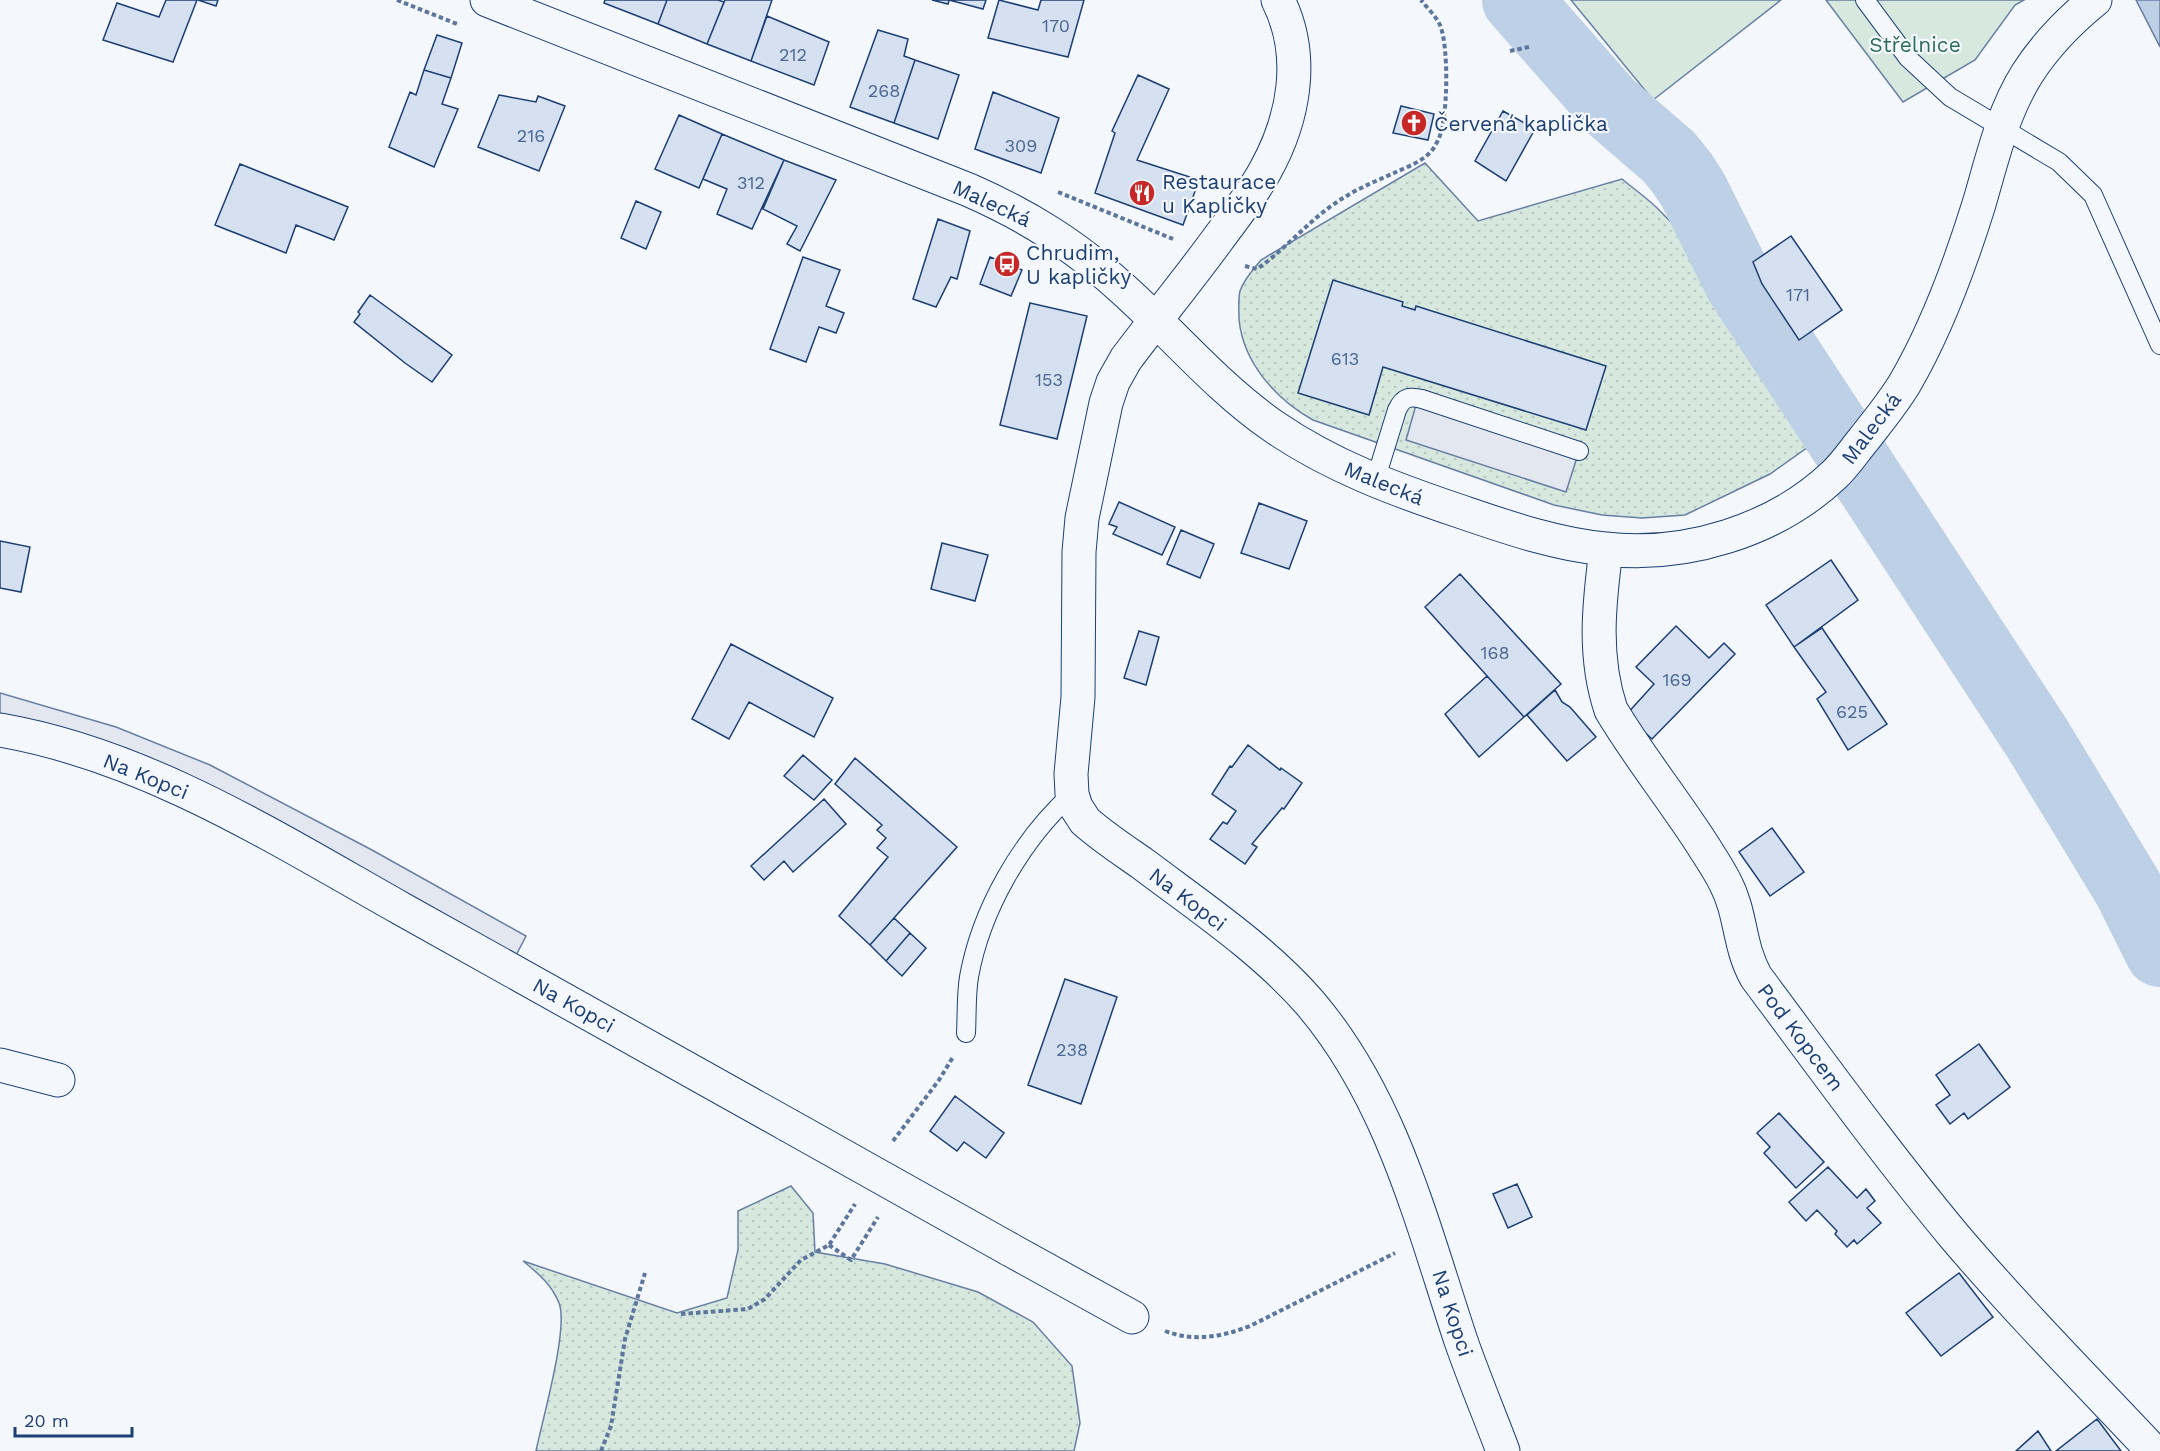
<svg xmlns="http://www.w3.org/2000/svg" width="2160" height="1451" font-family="'Work Sans',sans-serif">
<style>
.grass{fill:url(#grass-dots);stroke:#687fa3;stroke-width:1.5}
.park{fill:#d7e8df;stroke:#687fa3;stroke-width:1.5}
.parking{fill:#e3e8f0;stroke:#687fa3;stroke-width:1.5}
.water{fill:#bed0e5;stroke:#687fa3;stroke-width:1.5}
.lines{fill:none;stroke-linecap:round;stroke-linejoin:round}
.river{stroke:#bed0e5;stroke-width:70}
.building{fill:#d5e0f0;stroke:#1d3f73;stroke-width:1.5}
.lane-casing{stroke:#1d3f73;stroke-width:20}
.street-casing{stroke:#1d3f73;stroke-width:35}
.secondary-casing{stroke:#1d3f73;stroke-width:35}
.path{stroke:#5e769c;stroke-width:4;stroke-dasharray:4.5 3;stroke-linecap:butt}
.lane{stroke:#f4f7fb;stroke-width:18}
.street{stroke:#f4f7fb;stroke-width:33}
.secondary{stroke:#f4f7fb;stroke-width:33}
.street-bridge-casing{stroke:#1d3f73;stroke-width:35;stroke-linecap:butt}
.street-bridge{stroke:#f4f7fb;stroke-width:33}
.labels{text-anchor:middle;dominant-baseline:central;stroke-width:4.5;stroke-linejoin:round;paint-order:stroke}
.number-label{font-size:18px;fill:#4b6792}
.park-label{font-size:21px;fill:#2c6c60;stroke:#f4f7fb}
.poi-label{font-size:21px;fill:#1d3f73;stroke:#f4f7fb;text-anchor:start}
.street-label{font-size:21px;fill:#1d3f73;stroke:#f4f7fb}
</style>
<defs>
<pattern id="grass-dots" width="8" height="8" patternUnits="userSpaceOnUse" patternTransform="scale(1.5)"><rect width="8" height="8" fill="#d7e8df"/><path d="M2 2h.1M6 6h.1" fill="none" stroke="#b8c8c3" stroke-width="1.8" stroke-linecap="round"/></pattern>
</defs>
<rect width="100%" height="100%" fill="#f4f7fb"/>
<path class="grass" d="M1425 163 1478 221 1622 179C1635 190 1650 200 1661 212 1726 277 1776 357 1825 435L1770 474 1685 515 1642 518 1602 515 1554 505 1313 420C1276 399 1243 363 1239 319 1239 310 1238 299 1240 291 1244 279 1253 270 1261 260Z
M791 1186 813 1213 815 1252 885 1264 978 1292 1033 1322 1072 1366 1080 1423 1074 1451H536C542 1421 569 1328 559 1303 552 1285 538 1273 523 1261L677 1313 727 1298 738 1250V1211Z"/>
<path class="park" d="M1571 0H1781L1653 100Z
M1826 0H2024L2015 5 1975 60 1903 102Z"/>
<path class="parking" d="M1418 398 1579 451 1566 492 1406 440Z
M0 693 116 727 210 765 372 850 526 936 512 963 357 878 0 724Z"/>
<path class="water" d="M2136 0H2160V47Z"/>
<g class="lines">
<path class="river" d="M1517 0 1610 106 1669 157 1682 173 1693 190 1740 284 2037 738 2129 890 2160 952"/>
</g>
<path class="building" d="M166 0H197L173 62 103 40 117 3 159 17Z
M198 0H218L216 6Z
M605 0H667L658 24 604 3Z
M667 0H718L724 2 707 44 658 24Z
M725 0H772L751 61 707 44Z
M932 0H986L983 9 949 0 948 4Z
M999 0 1038 10 1041 0H1084L1068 57 988 38Z
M767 16 829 42 814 85 751 61Z
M878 30 908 39 904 56 915 60 894 123 850 107Z
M437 35 462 43 451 78 424 70Z
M915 60 959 75 938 139 894 123Z
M424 70 451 78 442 104 458 109 434 167 389 147 410 92 416 95Z
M1138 75 1169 89 1137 160 1199 180 1183 225 1095 193 1115 133 1112 131Z
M993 92 1059 118 1041 173 975 149Z
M499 95 536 102 538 96 565 106 539 171 478 147Z
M1401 106 1434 114 1428 140 1393 133Z
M1503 111 1535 129 1506 181 1475 161Z
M679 115 722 134 699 188 655 169Z
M722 134 784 160 752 229 717 214 727 189 703 179Z
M784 160 836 180 800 251 787 244 797 226 763 209Z
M240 164 348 207 334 240 296 225 286 253 215 225Z
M636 201 661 212 646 249 621 238Z
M938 219 970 231 957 279 951 277 936 307 913 299Z
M1791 236 1842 310 1799 340 1762 284 1753 262Z
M803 257 840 270 826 306 844 313 836 333 819 327 806 362 770 349Z
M990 257 1022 270 1011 296 980 284Z
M1333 280 1403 302 1402 306 1415 310 1416 306 1606 366 1586 430 1383 367 1369 415 1298 393Z
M370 295 452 355 432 382 405 363 354 322 360 314 358 312Z
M1030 303 1087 316 1057 439 1000 425Z
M1119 502 1175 527 1162 555 1113 534 1117 527 1109 524Z
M1259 503 1307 521 1289 569 1241 553Z
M1181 530 1214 544 1200 578 1167 564Z
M0 541 30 547 21 592 0 588Z
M942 543 988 555 975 601 931 589Z
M1831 560 1858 600 1794 647 1766 605Z
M1460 574 1561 684 1524 717 1425 607Z
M1676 626 1709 658 1724 643 1735 654 1652 739 1626 715 1654 684 1636 667Z
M1822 628 1887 724 1848 750 1817 699 1826 692 1794 647Z
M1139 631 1159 637 1146 685 1124 678Z
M731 644 833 698 814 737 749 702 729 739 692 719Z
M1487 676 1524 717 1479 757 1445 714Z
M1555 690 1562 702 1570 707 1596 737 1567 761 1527 715Z
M1248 745 1280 770 1281 768 1302 783 1284 809 1282 808 1252 844 1257 847 1245 864 1210 839 1223 822 1227 824 1236 811 1212 794 1230 766 1232 767Z
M803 755 832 780 814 800 784 776Z
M855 758 957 847 870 945 839 916 888 857 877 848 886 838 877 830 882 825 835 784Z
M824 799 846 824 793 872 784 861 764 880 751 866Z
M1772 828 1804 872 1770 896 1739 852Z
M894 918 910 933 886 961 870 945Z
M910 933 926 948 902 976 886 961Z
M1065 979 1117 997 1081 1104 1028 1085Z
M1979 1044 2010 1087 1968 1119 1964 1113 1950 1124 1936 1105 1950 1095 1936 1075Z
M955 1096 1004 1133 986 1158 964 1142 957 1151 930 1131Z
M1779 1113 1824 1162 1796 1188 1764 1153 1770 1147 1757 1133Z
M1828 1167 1857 1198 1866 1189 1875 1201 1867 1208 1881 1223 1857 1244 1854 1240 1847 1247 1835 1234 1837 1231 1817 1210 1806 1221 1789 1202Z
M1517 1184 1532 1217 1508 1228 1493 1194Z
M1959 1273 1993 1317 1941 1356 1906 1313Z
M2097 1419 2121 1451H2056Z
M2038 1431 2051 1451H2016Z"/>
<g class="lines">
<defs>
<path id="lane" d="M1865 0 1908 58 1950 97 2059 162 2093 195 2160 345
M1375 481 1397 410C1403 397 1409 396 1422 399L1579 451
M966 1033C967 1015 966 995 969 977 981 910 1021 840 1072 794"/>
<path id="street" d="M1278 0C1306 56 1294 119 1265 171 1252 195 1234 217 1218 239 1188 280 1156 319 1126 359L1113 382 1106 403 1082 518 1079 552 1078 697 1071 774 1072 794 1076 807 1085 821C1103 837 1123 850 1143 864 1200 907 1263 949 1310 1003 1392 1099 1422 1224 1461 1341 1474 1378 1489 1414 1503 1451
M1606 550C1599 604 1593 657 1611 710 1639 757 1674 800 1704 847 1711 858 1719 870 1725 882 1742 914 1738 945 1756 977 1821 1064 1885 1153 1955 1237 2018 1311 2086 1380 2153 1451
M0 730C145 755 274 837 400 908 530 980 659 1053 788 1125
M0 1065 58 1080
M1009 1249 1132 1317"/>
<path id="secondary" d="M487 0 969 190C1028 216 1076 246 1124 290 1174 335 1217 387 1273 426 1331 466 1396 490 1462 512 1509 528 1555 544 1605 549 1685 558 1775 531 1834 475 1845 465 1854 451 1864 439 1878 421 1893 403 1905 383 1937 328 1960 265 1979 204 1992 160 2002 114 2027 74 2045 46 2069 21 2095 0"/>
</defs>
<use href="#lane" class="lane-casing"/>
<use href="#street" class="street-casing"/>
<use href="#secondary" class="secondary-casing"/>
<path class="path" d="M397 0 457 24
M1510 51 1529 47
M1058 192 1173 239
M1245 266 1257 269C1286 249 1308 221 1337 202 1354 190 1374 182 1394 173 1404 168 1417 164 1426 156 1432 152 1436 145 1439 138 1448 117 1449 47 1440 25 1436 16 1427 8 1421 0
M893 1141 939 1080 953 1057
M829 1245 851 1260 878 1217
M681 1314 748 1309 765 1299 801 1260 829 1245 855 1204
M1165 1331C1194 1342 1221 1337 1250 1326L1395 1253
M601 1451 611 1426 625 1339 645 1273"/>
<use href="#lane" class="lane"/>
<use href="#street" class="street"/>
<use href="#secondary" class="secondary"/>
<defs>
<path id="street-bridge" d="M788 1125 1009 1249"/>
</defs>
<use href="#street-bridge" class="street-bridge-casing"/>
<use href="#street-bridge" class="street-bridge"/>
</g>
<defs>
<symbol id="church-disc" viewBox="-11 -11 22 22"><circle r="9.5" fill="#c62828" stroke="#f4f7fb"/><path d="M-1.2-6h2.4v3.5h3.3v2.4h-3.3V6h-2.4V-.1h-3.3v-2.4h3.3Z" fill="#fff"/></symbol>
<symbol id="restaurant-disc" viewBox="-11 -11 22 22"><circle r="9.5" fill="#c62828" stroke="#f4f7fb"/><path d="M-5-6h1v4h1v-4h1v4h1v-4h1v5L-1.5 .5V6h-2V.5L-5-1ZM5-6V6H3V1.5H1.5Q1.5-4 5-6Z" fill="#fff"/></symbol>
<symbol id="bus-disc" viewBox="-11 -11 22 22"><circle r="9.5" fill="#c62828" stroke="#f4f7fb"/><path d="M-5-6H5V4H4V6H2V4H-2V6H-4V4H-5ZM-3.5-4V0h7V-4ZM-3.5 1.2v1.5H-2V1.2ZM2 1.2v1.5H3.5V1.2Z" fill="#fff"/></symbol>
</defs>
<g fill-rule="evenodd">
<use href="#church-disc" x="1399" y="108" width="30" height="30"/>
<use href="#restaurant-disc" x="1127" y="178" width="30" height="30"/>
<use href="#bus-disc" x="992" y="249" width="30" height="30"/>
</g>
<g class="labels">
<g class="number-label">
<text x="1056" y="25">170</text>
<text x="793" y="54">212</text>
<text x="884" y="90">268</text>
<text x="531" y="135">216</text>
<text x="1021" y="145">309</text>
<text x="751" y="182">312</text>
<text x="1798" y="294">171</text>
<text x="1345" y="358">613</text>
<text x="1049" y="379">153</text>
<text x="1495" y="652">168</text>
<text x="1677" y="679">169</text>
<text x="1852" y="711">625</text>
<text x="1072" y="1049">238</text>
</g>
<g class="park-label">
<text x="1915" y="44">Střelnice</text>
</g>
<g class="poi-label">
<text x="1434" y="123">Červená kaplička</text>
<text x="1162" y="181">Restaurace<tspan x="1162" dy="24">u Kapličky</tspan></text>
<text x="1026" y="252">Chrudim,<tspan x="1026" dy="24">U kapličky</tspan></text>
</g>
<g class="street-label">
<text transform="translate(992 203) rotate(25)">Malecká</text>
<text transform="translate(1871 428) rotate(-53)">Malecká</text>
<text transform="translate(1384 483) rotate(22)">Malecká</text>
<text transform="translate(146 776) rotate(22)">Na Kopci</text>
<text transform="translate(1188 899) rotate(37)">Na Kopci</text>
<text transform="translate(574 1005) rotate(29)">Na Kopci</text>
<text transform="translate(1801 1037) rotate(53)">Pod Kopcem</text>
<text transform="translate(1453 1313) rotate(72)">Na Kopci</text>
</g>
</g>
<path d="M15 1427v9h117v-9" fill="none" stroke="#1d3f73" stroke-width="3"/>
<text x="24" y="1427" font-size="18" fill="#1d3f73" stroke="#f4f7fb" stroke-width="4.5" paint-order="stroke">20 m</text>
</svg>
